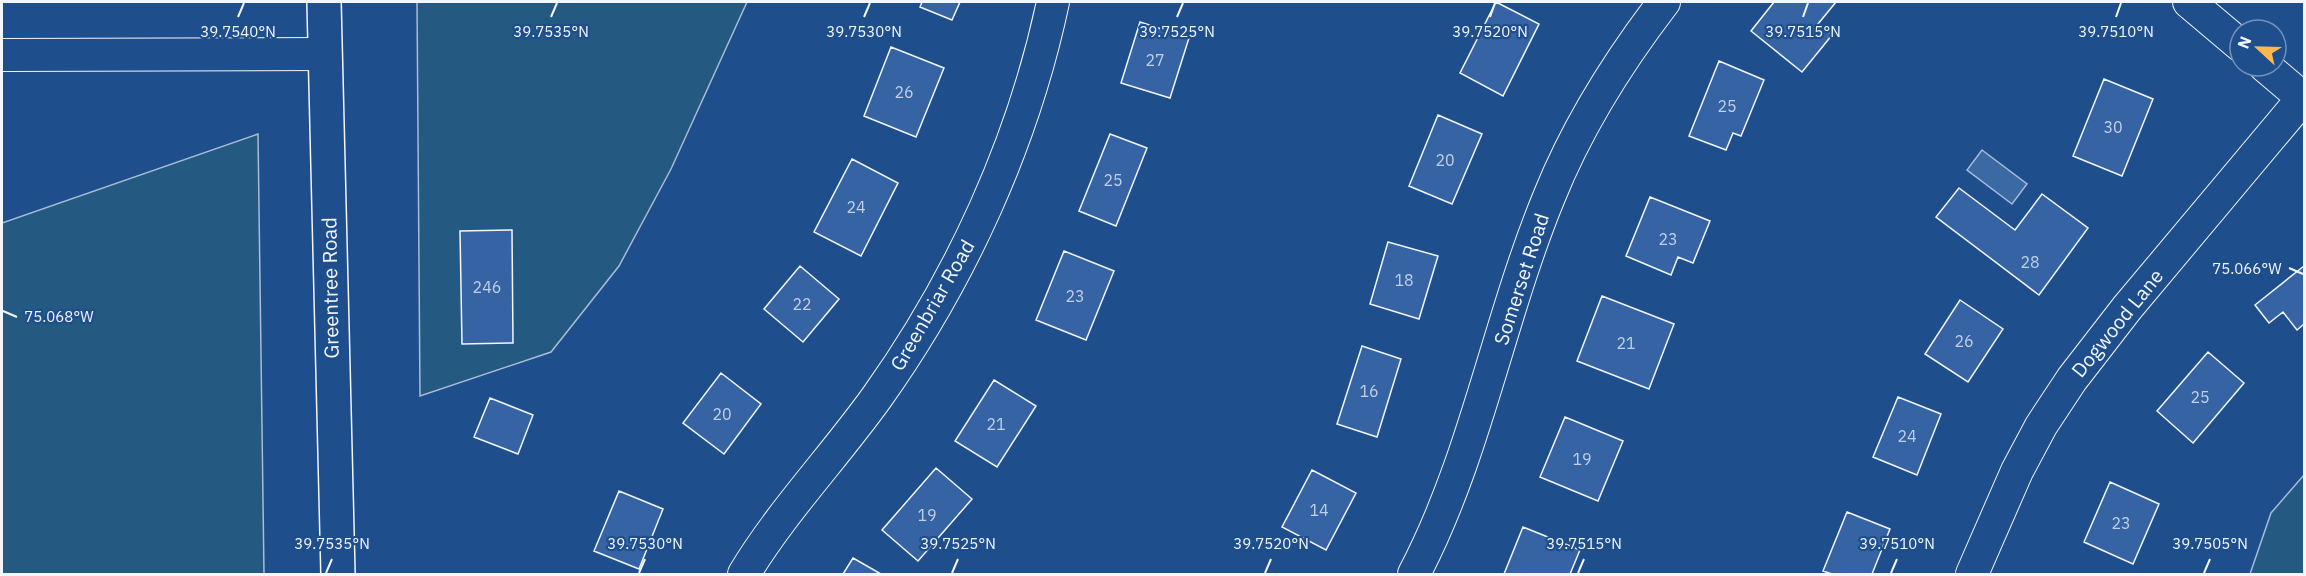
<svg xmlns="http://www.w3.org/2000/svg" width="2306" height="576" font-family="'IBM Plex Sans',sans-serif">
<style>
.green{fill:#245a82;stroke:#a8bbd7;stroke-width:1.5}
.water{fill:#3b69a3;stroke:#a8bbd7;stroke-width:1.5}
.building{fill:#3563a3;stroke:#f2f6ff;stroke-width:1.5}
.lines{fill:none;stroke-linecap:round;stroke-linejoin:round}
.minor-casing{stroke:#f2f6ff;stroke-width:34}
.tertiary-casing{stroke:#f2f6ff;stroke-width:36}
.minor{stroke:#1f4e8c;stroke-width:32}
.tertiary{stroke:#1f4e8c;stroke-width:33}
.ticks{fill:none;stroke:#f2f6ff;stroke-width:2}
.labels{text-anchor:middle;dominant-baseline:central;stroke-width:4.5;stroke-linejoin:round;paint-order:stroke}
.number-label{font-size:16px;fill:#c3d1e8}
.street-label{font-size:20px;fill:#f2f6ff;stroke:#1f4e8c}
.ticks-label{font-size:15px;text-anchor:middle;fill:#f2f6ff;stroke:#1f4e8c;stroke-width:4.5;stroke-linejoin:round;paint-order:stroke}
</style>
<rect width="100%" height="100%" fill="#1f4e8c"/>
<path class="green" d="M417 2H747L671 169 619 266 551 352 420 396Z
M258 134 264 574H2V223Z
M2304 475V574H2250L2271 513Z"/>
<path class="water" d="M1982 150 2027 184 2012 204 1967 170Z"/>
<path class="building" d="M922 2H960L952 20 920 7Z
M1496 2 1539 24 1503 96 1460 73Z
M1774 2H1836L1818 24 1832 35 1802 72 1751 31Z
M1140 22 1189 38 1170 98 1121 83Z
M891 47 944 68 916 137 864 116Z
M1719 61 1764 80 1741 136 1733 133 1726 150 1689 136Z
M2104 79 2153 99 2122 176 2073 156Z
M1438 115 1482 134 1452 204 1409 186Z
M1110 134 1147 148 1116 226 1079 211Z
M852 159 898 183 861 256 814 232Z
M1959 188 2015 230 2042 194 2088 228 2039 295 1936 217Z
M1650 197 1710 221 1693 263 1678 257 1671 275 1626 256Z
M512 230 513 343 462 344 460 231Z
M1388 242 1438 256 1419 319 1370 304Z
M1064 251 1114 271 1086 340 1036 320Z
M800 266 839 299 803 342 764 309Z
M2304 266V324L2297 330 2283 312 2269 323 2255 305Z
M1602 296 1674 324 1649 389 1577 361Z
M1960 300 2003 329 1968 382 1925 354Z
M1362 346 1401 359 1377 437 1337 424Z
M2208 352 2244 383 2193 443 2157 411Z
M721 373 761 404 724 454 683 423Z
M994 380 1036 406 997 467 955 441Z
M1898 397 1941 414 1917 475 1873 457Z
M490 398 533 415 518 454 474 437Z
M1565 417 1623 441 1598 501 1540 477Z
M936 468 972 499 918 561 882 530Z
M1312 470 1356 493 1326 550 1282 527Z
M2110 482 2159 504 2133 564 2084 542Z
M619 491 663 509 639 569 594 551Z
M1847 512 1890 529 1872 574H1832L1823 571Z
M1523 527 1580 550 1570 574H1504Z
M853 558 881 574H843Z"/>
<g class="lines">
<defs>
<path id="minor" d="M2189 2 2240 45
M2 55 324 54
M2265 66 2304 99
M744 574C782 511 834 457 877 397 961 279 1023 143 1053 2
M1414 574C1476 456 1498 321 1549 197 1577 127 1618 62 1664 2
M1972 574 2017 471 2041 426 2072 379 2127 308 2303 98"/>
<path id="tertiary" d="M324 2 338 574"/>
</defs>
<use href="#minor" class="minor-casing"/>
<use href="#tertiary" class="tertiary-casing"/>
<use href="#minor" class="minor"/>
<use href="#tertiary" class="tertiary"/>
</g>
<path class="ticks" d="M238 17 244 3M551 17 557 3M864 17 870 3M1177 17 1183 3M1490 17 1495 3M1803 17 1808 3M2116 17 2121 3M2289 268 2303 274M3 311 17 317M326 573 332 559M639 573 645 559M952 573 958 559M1265 573 1271 559M1578 573 1584 559M1891 573 1897 559M2204 573 2210 559"/>
<g class="labels">
<g class="number-label">
<text x="1155" y="60">27</text>
<text x="904" y="92">26</text>
<text x="1727" y="106">25</text>
<text x="2113" y="127">30</text>
<text x="1445" y="160">20</text>
<text x="1113" y="180">25</text>
<text x="856" y="207">24</text>
<text x="1668" y="239">23</text>
<text x="2030" y="262">28</text>
<text x="1404" y="280">18</text>
<text x="487" y="287">246</text>
<text x="1075" y="296">23</text>
<text x="802" y="304">22</text>
<text x="1964" y="341">26</text>
<text x="1626" y="343">21</text>
<text x="1369" y="391">16</text>
<text x="2200" y="397">25</text>
<text x="722" y="414">20</text>
<text x="996" y="424">21</text>
<text x="1907" y="436">24</text>
<text x="1582" y="459">19</text>
<text x="1319" y="510">14</text>
<text x="927" y="515">19</text>
<text x="2121" y="523">23</text>
</g>
<g class="street-label">
<text transform="translate(1521 279) rotate(-72)">Somerset Road</text>
<text transform="translate(330 288) rotate(-91)">Greentree Road</text>
<text transform="translate(932 305) rotate(-60)">Greenbriar Road</text>
<text transform="translate(2117 323) rotate(-51)">Dogwood Lane</text>
</g>
</g>
<g class="ticks-label">
<text x="2116" y="37">39.7510°N</text>
<text x="238" y="37">39.7540°N</text>
<text x="551" y="37">39.7535°N</text>
<text x="864" y="37">39.7530°N</text>
<text x="1177" y="37">39.7525°N</text>
<text x="1490" y="37">39.7520°N</text>
<text x="1803" y="37">39.7515°N</text>
<text x="2247" y="274">75.066°W</text>
<text x="59" y="322">75.068°W</text>
<text x="332" y="549">39.7535°N</text>
<text x="645" y="549">39.7530°N</text>
<text x="958" y="549">39.7525°N</text>
<text x="1271" y="549">39.7520°N</text>
<text x="1584" y="549">39.7515°N</text>
<text x="1897" y="549">39.7510°N</text>
<text x="2210" y="549">39.7505°N</text>
</g>
<rect width="2306" height="576" fill="none" stroke="#f2f6ff" stroke-width="6"/>
<g transform="translate(2258 48) rotate(292)"><circle r="28" fill="#1f4e8c" stroke="#7391ba" stroke-width="1.5"/>
<path d="M0-4.5L10 22L0 15L-10 22Z" fill="#ffb74d"/>
<text y="-9" font-size="16" font-weight="bold" text-anchor="middle" fill="#f2f6ff">N</text>
</g>
</svg>
